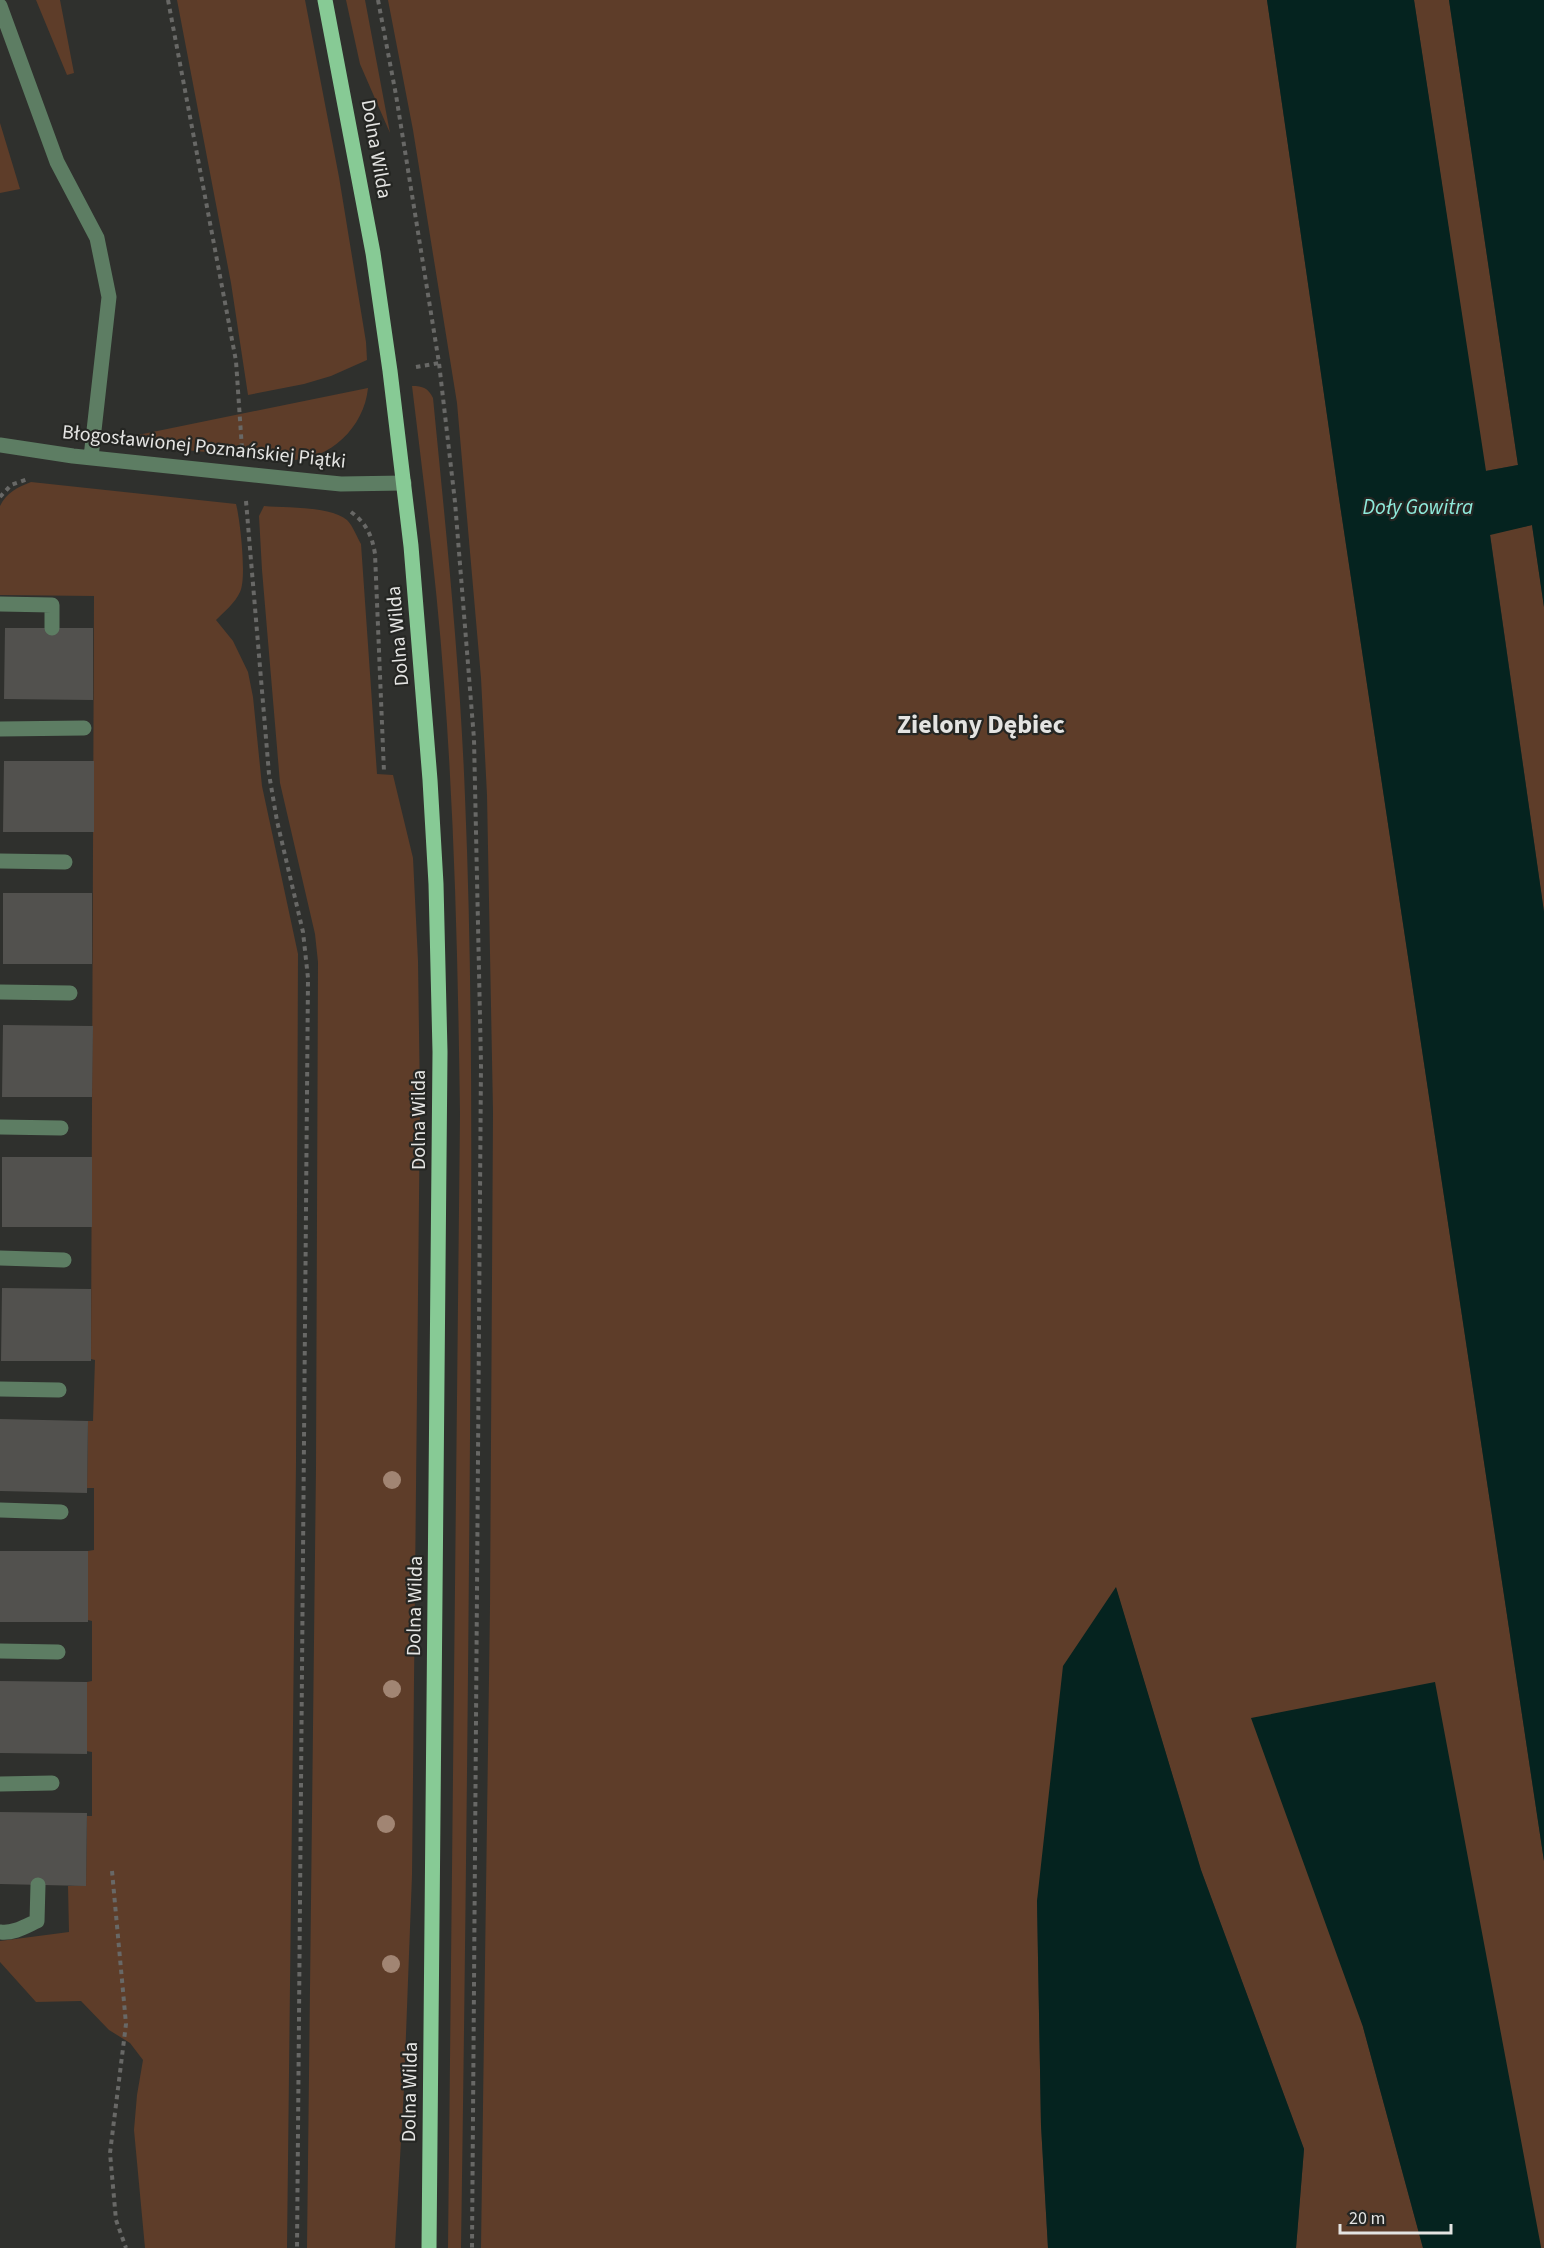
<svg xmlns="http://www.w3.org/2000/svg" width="1544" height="2248" font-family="'Source Sans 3',sans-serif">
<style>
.green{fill:#5e3d29}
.water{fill:#05231f}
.building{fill:#52514e}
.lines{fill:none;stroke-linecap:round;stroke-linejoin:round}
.path{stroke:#686866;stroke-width:4;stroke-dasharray:4.5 4.5;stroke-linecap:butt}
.minor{stroke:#5d7d63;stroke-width:15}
.major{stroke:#87ca95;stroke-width:15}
.tree{fill:#a18573}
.labels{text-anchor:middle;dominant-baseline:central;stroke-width:4.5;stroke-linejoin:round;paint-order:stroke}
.street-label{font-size:20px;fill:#e4e4e2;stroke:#252623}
.water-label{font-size:21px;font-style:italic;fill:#8febdc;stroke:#252623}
.district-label{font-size:26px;font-weight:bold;fill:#e4e4e2;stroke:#252623}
</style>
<rect width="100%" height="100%" fill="#2f302d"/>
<path class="green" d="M36 0H60L74 73 67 75Z
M177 0H305L339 177 366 342 367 360 331 376 304 384 248 395 231 283Z
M346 0H365L390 133 360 64Z
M388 0H1267L1339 498 1544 1861V2248H1541L1363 2027 1423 2248H1296L1304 2149 1201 1870 1116 1588 1037 1901 1041 2125 1048 2248H481L490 1606 493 1112 487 795 481 678 457 403 413 130Z
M1414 0H1449L1518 465 1485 471Z
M0 123 20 189 0 193Z
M412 386C423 386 428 388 433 398 446 531 460 664 465 797 474 1011 471 1225 470 1439 468 1709 465 1978 461 2248H448L460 1114C458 970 455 827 444 683 437 584 424 485 412 386Z
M368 388C364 429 327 463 285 460L135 445 128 437Z
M31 482 236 504C240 519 247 578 240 592 235 603 224 612 216 620L233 641 248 672 253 697 262 786 298 954 296 1464 287 2248H145L134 2130 137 2095 143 2060 130 2043 109 2030 81 2001 36 2002 0 1962V1941L69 1932 68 1886 86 1885 87 1816H92V1752L86 1751 87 1682 92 1681V1621L88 1620V1551L94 1550V1488H87L88 1421H93L95 1360 91 1359 94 596 0 595V506C6 493 18 487 31 482Z
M264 506C286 508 330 506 347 520 353 526 357 537 361 544L377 774 393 775 413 858 418 961 420 1102 412 1875 404 2087 395 2248H307L316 1467 318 962 315 934 280 783 262 570 259 516Z
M1532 525 1544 607V912L1490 534Z"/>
<path class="water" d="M1267 0H1414L1486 471 1518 465 1449 0H1544V607L1532 525 1490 535 1544 912V1861L1339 498Z
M1116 1587 1201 1870 1304 2149 1296 2248H1048L1041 2125 1037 1901 1063 1666Z
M1435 1682 1541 2247V2248H1423L1363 2027 1251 1718Z"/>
<path class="building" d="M5 628H93V700L4 699Z
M4 761H94V832H3Z
M3 893H92V964H3Z
M3 1025 93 1026 92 1097H2Z
M2 1157H92V1227H2Z
M2 1288 91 1289V1361H1Z
M0 1419 88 1421 87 1493 0 1491Z
M0 1551H88V1622H0Z
M0 1681 87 1682V1754L0 1753Z
M0 1812 87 1813 86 1886 0 1884Z"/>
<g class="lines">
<path class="path" d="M168 0 236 361 242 449
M378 0 396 95 439 363 455 502 474 739 481 1064 472 2248
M416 367 439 363
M0 497 11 485 28 479
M246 501 269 774 277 821 303 932 308 978 297 2248
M351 512C366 523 372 535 375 554L384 772
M112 1871 126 2024 110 2153 116 2220 126 2248"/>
<path class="minor" d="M0 6 57 162 97 238 109 297 91 457
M0 445 73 456 311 481 341 484 404 483
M0 604 52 605V628
M0 729 84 728
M0 861 65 862
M0 992 70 993
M0 1127 61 1128
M0 1258 64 1260
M0 1389 59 1390
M0 1510 61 1512
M0 1651 58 1652
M0 1784 52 1783
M0 1932C13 1934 26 1926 37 1921L38 1885"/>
<path class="major" d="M325 0 373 253 390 371 411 546 430 780 436 884 440 1052 429 2248"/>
</g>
<g class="tree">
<circle cx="392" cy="1480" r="9"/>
<circle cx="392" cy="1689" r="9"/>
<circle cx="386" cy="1824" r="9"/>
<circle cx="391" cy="1964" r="9"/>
</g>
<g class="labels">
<g class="street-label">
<text transform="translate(376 149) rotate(80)">Dolna Wilda</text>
<text transform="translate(204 447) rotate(6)">Błogosławionej Poznańskiej Piątki</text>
<text transform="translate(398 636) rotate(-95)">Dolna Wilda</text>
<text transform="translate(419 1120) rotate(-90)">Dolna Wilda</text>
<text transform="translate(415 1606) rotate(-89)">Dolna Wilda</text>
<text transform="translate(410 2092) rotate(-89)">Dolna Wilda</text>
</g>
<g class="water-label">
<text x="1418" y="507">Doły Gowitra</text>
</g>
<g class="district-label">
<text x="981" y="724">Zielony Dębiec</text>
</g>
</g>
<path d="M1340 2224v9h111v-9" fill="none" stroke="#e4e4e2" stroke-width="3"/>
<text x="1349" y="2224" font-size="18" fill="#e4e4e2" stroke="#252623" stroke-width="4.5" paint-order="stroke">20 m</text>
</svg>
